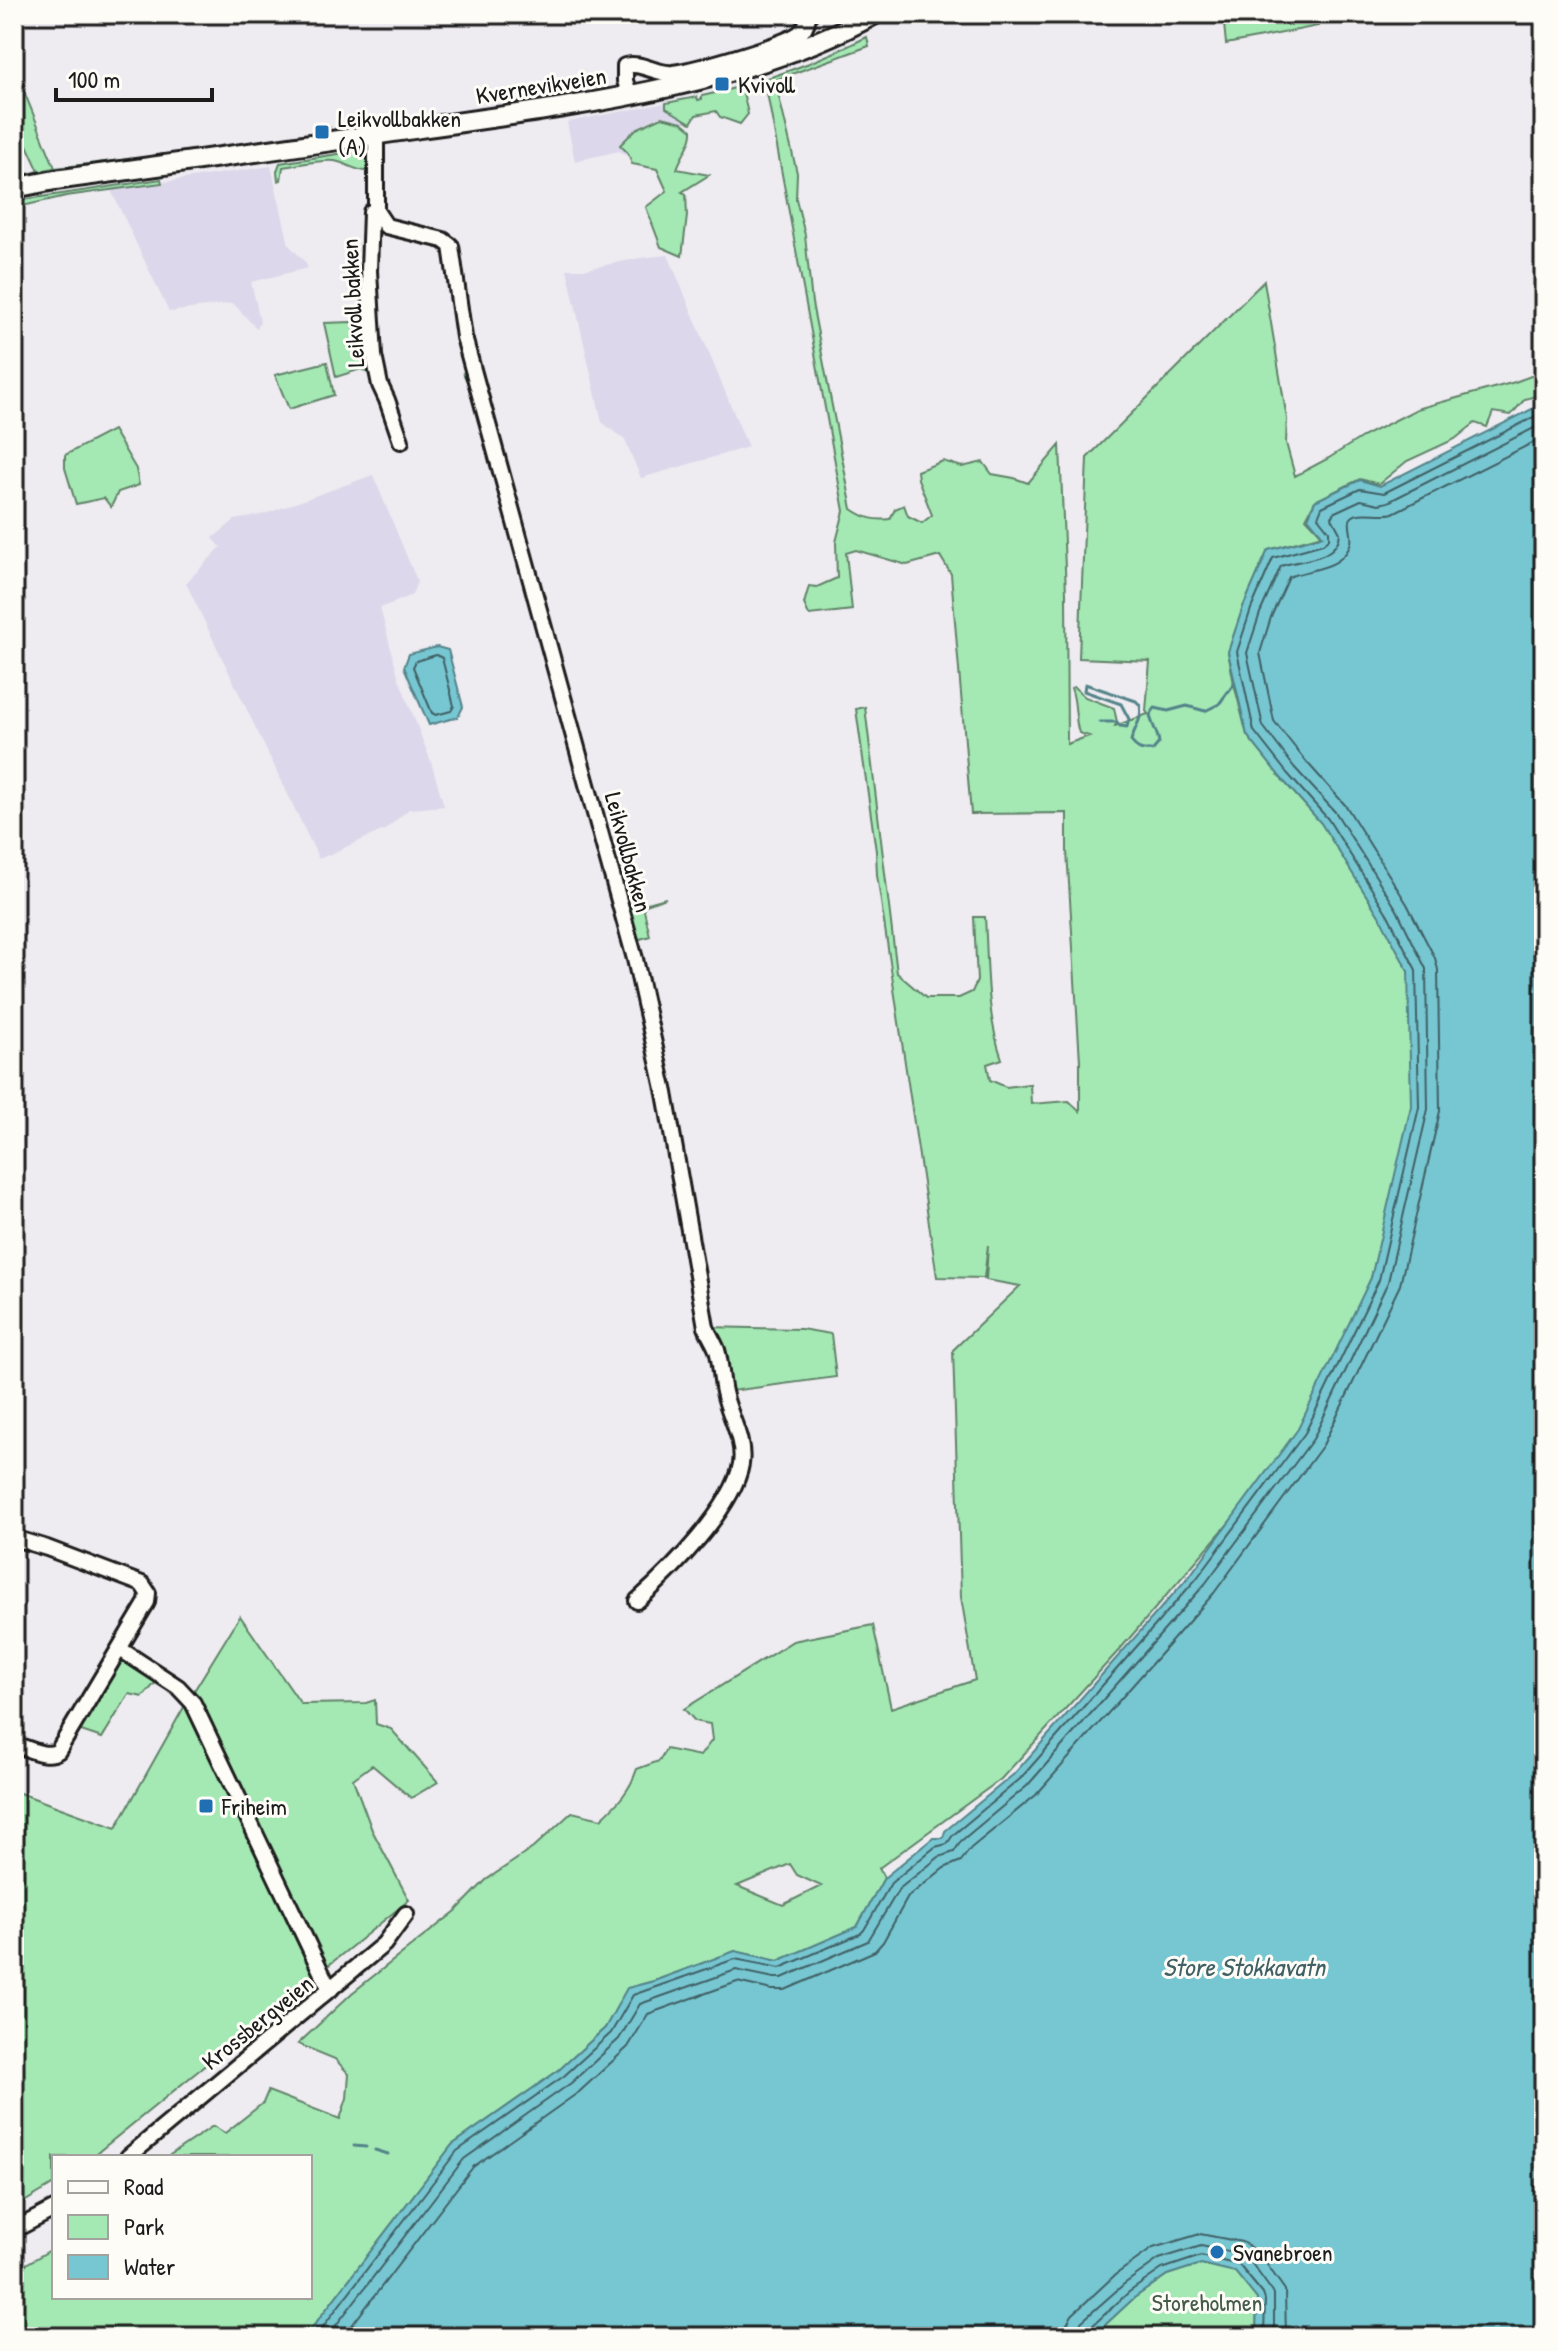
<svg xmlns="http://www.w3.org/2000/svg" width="1558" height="2351" font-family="'Patrick Hand',sans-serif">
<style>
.built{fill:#dcd7ea}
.green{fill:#a4e9b4;stroke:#608268;stroke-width:2;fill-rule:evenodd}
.water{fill:#77c7d2;stroke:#538389;stroke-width:2}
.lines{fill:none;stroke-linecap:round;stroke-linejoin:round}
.shore{stroke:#406065;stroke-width:2}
.stream{stroke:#538389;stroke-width:3}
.minor-casing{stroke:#1c1c1c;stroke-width:20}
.major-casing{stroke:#1c1c1c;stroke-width:24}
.minor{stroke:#fdfcf7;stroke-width:14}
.major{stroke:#fdfcf7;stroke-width:18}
.poi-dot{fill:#1f6fb2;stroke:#fdfcf7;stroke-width:3}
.labels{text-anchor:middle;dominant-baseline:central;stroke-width:6;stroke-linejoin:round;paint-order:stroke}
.poi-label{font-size:24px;fill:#1c1c1c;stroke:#fdfcf7;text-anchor:start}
.street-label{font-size:24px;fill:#1c1c1c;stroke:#fdfcf7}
.park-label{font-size:24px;fill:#455a4a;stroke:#fdfcf7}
.water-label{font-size:26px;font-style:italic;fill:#406065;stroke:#fdfcf7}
</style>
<rect width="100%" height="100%" fill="#eeebf1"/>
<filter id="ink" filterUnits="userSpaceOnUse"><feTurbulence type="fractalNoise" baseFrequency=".0125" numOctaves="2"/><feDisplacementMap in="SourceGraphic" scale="16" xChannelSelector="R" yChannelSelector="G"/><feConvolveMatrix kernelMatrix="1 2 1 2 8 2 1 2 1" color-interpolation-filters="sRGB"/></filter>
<g filter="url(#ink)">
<path class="built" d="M666 103 667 108 691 123 662 118 635 129 621 145 628 153 627 155 619 151 575 161 567 122Z
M271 166 289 245 305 262 308 268 251 282 260 321 257 329 233 303 169 312 111 190Z
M668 255 748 447 641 478 625 440 602 422 567 269H587L640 258Z
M373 475 417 581 412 595 380 608 399 679 431 762 444 806 409 809 386 829 319 859 186 583 221 547 213 538 235 520 265 514Z"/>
<path class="green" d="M1223 14H1317L1318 26 1226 44Z
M867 37 869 46 775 80 797 173 796 199 805 235 812 303 852 509C865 518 875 521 890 519L895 509 904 505 908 516 922 523 932 515 918 479 917 471 943 461 962 467 983 462 992 474 1014 478 1028 483 1060 445 1066 593 1067 744 1089 736 1079 733C1074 718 1077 703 1071 688L1074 687 1085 697 1114 708 1117 722 1115 726 1148 714 1146 711 1150 661 1079 658 1087 458 1264 281 1287 419 1286 443 1295 476 1329 458 1362 437 1417 409 1515 382 1544 371V394L1525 399 1511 415 1493 412 1487 427 1475 423 1455 439 1407 461 1379 484 1360 479 1315 501 1306 518 1322 535 1268 550 1243 607 1228 652 1234 684 1247 735 1281 778 1321 823 1414 971V1108L1371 1278 1297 1439 1252 1496 1121 1648 1001 1779 879 1868 884 1878 857 1927 778 1961 735 1951 654 1981 628 1988 605 2028 559 2070 452 2145 305 2337H14V2271L54 2248V2297H310V2157H167L213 2126 225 2133 263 2103 268 2091 340 2119 347 2098 349 2074 335 2059 298 2044 352 1993 456 1911 486 1880 533 1848 572 1812 601 1819C618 1803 630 1791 637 1769L659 1761 666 1749 700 1756 712 1740 710 1724 695 1721 684 1709 793 1641 873 1625 891 1708 975 1680 961 1597 953 1350 1020 1286 986 1280 988 1245 984 1278 937 1277 877 875 876 851 856 709 865 707 897 973 926 998H959L972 992 977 981 974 917H985C988 964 986 1014 1002 1059L987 1064 990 1080 1006 1087 1030 1084 1031 1104 1069 1101 1080 1111V1061L1067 851V813L971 814 951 574 940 556 907 565 856 550 846 553 852 610 809 615 804 604 809 586 817 587 837 578 836 542 844 511 766 87 743 92 748 114 740 124 720 117 716 111 696 115 691 123 666 108V103L697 97 698 100 702 99V96C758 84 815 63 867 37ZM790 1864 797 1875 821 1886 783 1905 737 1886Z
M15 69 55 168 297 139 329 128 327 132 302 140 57 173 54 168 45 170 39 178 14 183V178L39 171 14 117Z
M662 117 682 122 692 130C693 143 681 155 677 169L709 175 682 192 686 194 687 216 682 256 661 247 646 207 667 191 657 169 632 164 628 153 620 145 636 129Z
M371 149 372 161 369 165 372 172C353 171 349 164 335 161 319 159 299 165 283 167L281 180 278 181 277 171 280 163Z
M161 179 162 183 66 196 14 208 15 201Z
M352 322 365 326H372L378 379 361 369 336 377 324 323Z
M327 362 334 395 289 409 275 375Z
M463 373H468L622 910 666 898 643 906 650 936 630 942 634 961H628L470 388Z
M113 430 136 469 139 485 118 492 111 507 104 498 76 504 65 468V455Z
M706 1327 801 1329 831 1334 836 1377 724 1392Z
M240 1616 301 1704 366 1703 375 1700 376 1724 391 1729 438 1782 411 1798 372 1765 353 1779 372 1830 409 1900 92 2157H54V2184L14 2208V1791L116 1828 184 1707Z
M122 1660 128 1661 157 1681 143 1697 129 1694 102 1738 75 1729 117 1664Z
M1201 2264 1235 2271 1257 2299 1256 2337H1092L1134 2298 1167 2275Z"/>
<path class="water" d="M1544 403V2337H1256L1257 2299 1235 2272 1201 2264 1167 2275 1134 2298 1092 2337H305L452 2145 559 2070 605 2028 627 1988 654 1981 735 1951 778 1961 857 1927 884 1878 933 1838H943L945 1831 1014 1774 1191 1574 1298 1429 1371 1278 1411 1106 1408 971 1381 919 1321 823 1281 778 1247 735 1228 652 1243 607 1268 550 1323 536 1308 518 1315 501 1360 480 1380 486Z
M437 647 448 650 463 707 458 717 429 725 404 667 409 654Z"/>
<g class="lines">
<path class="shore" d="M436 655 442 658 454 706 451 711 436 715 432 713 413 667 416 661Z
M315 2337 457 2151 564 2076 611 2033 633 1995 735 1959 780 1968 860 1934 864 1930 891 1883 935 1847 947 1844 953 1835 1020 1779 1197 1578 1305 1433 1379 1280 1419 1107 1416 970 1388 915 1328 819 1287 773 1254 731 1237 652 1251 609 1273 558 1323 544 1329 539V531L1318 517 1322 507 1360 489 1384 493 1544 412
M327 2337 464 2159 571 2083 619 2039 640 2004 736 1970 774 1978H782L868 1941 899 1889 939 1857 954 1852 961 1841 1027 1786 1205 1584 1313 1439 1388 1282 1428 1109 1426 969 1397 910 1336 813 1294 767 1263 726 1247 653 1260 613 1281 566C1301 559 1338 560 1340 533L1332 518 1333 513 1361 500 1379 504 1388 502 1544 423
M343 2337 473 2167 579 2092 628 2047 648 2014 737 1982 772 1990H785L875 1951 883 1942 908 1897 944 1868 961 1861 971 1848 1036 1795 1214 1593 1323 1445 1400 1285 1440 1111 1438 970 1435 958 1407 904 1346 806 1304 759 1274 721 1260 653 1271 617 1289 577C1310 568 1344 570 1351 542 1353 535 1347 522 1351 518 1358 509 1381 517 1393 513L1544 437
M1065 2337 1066 2326 1072 2315 1115 2275 1153 2248 1200 2234 1242 2242 1258 2252 1285 2290 1286 2337
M1077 2337 1081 2322 1124 2284 1159 2259 1201 2246 1239 2254 1250 2261 1274 2294V2337
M1087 2337 1090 2328 1129 2292 1162 2269 1201 2256 1239 2265 1263 2294 1265 2300 1264 2337"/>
<path class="stream" d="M1100 722H1117L1120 726 1127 727 1129 719 1121 704 1084 691 1085 684 1136 701 1140 705C1143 721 1134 727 1131 741 1137 750 1143 751 1153 750L1159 743C1158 732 1152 726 1150 715L1155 708 1168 711 1187 706 1205 711 1219 704 1234 684
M354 2146 366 2147
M375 2150 388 2154"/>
<defs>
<path id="minor" d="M630 95 625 81V66C641 61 656 75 673 73 694 70 790 44 802 31 806 26 808 20 808 14
M376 135V211L386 226 443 240 451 246 464 337 635 959 665 1093 706 1327C709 1335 714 1342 717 1350 721 1363 721 1379 724 1392 729 1416 745 1440 741 1464 734 1507 670 1572 637 1601
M376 211 371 212 369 271 374 356 380 385 387 400 401 441
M14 1538 47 1548 142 1584 148 1593 147 1602 58 1751C46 1759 28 1748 14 1744
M120 1649 178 1687 193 1703 325 1980 331 1989
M128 2157 384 1944 406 1914
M14 2230 54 2209"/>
<path id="major" d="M14 188 55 180C177 164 298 146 420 128 568 107 743 87 875 14"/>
</defs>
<use href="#minor" class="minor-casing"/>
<use href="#major" class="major-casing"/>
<use href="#minor" class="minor"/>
<use href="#major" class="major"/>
</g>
</g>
<g class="poi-dot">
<rect x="714" y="76" width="16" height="16" rx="4"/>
<rect x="314" y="124" width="16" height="16" rx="4"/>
<rect x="198" y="1798" width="16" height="16" rx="4"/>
<circle cx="1217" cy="2252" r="8"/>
</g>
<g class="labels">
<g class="poi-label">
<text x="738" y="84">Kvivoll</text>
<text x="338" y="118">Leikvollbakken<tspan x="338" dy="28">(A)</tspan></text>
<text x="222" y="1806">Friheim</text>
<text x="1233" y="2252">Svanebroen</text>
</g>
<g class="street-label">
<text transform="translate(541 85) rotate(-9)">Kvernevikveien</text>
<text transform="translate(352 303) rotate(-93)">Leikvoll bakken</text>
<text transform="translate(629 852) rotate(75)">Leikvollbakken</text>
<text transform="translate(257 2022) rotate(-39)">Krossbergveien</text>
</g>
<g class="park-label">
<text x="1207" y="2302">Storeholmen</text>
</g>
<g class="water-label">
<text x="1244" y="1966">Store Stokkavatn</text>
</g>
</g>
<rect width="1558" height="2351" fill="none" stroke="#fdfcf7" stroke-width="48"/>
<rect x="24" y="24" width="1510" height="2303" fill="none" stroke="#1c1c1c" stroke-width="3" filter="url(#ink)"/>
<rect x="52" y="2155" width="260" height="144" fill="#fdfcf7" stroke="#a3a29f" stroke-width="2"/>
<rect x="68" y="2181" width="40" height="12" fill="#fdfcf7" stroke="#a3a29f" stroke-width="2"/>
<text x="124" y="2195" font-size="24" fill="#1c1c1c">Road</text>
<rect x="68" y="2215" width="40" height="24" fill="#a4e9b4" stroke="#a3a29f" stroke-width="2"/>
<text x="124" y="2235" font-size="24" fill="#1c1c1c">Park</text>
<rect x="68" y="2255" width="40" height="24" fill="#77c7d2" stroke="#a3a29f" stroke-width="2"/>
<text x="124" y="2275" font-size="24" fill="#1c1c1c">Water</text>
<path d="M56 88v12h156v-12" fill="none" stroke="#1c1c1c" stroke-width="4"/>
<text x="68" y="88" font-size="24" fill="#1c1c1c" stroke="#fdfcf7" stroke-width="6" paint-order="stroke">100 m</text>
</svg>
